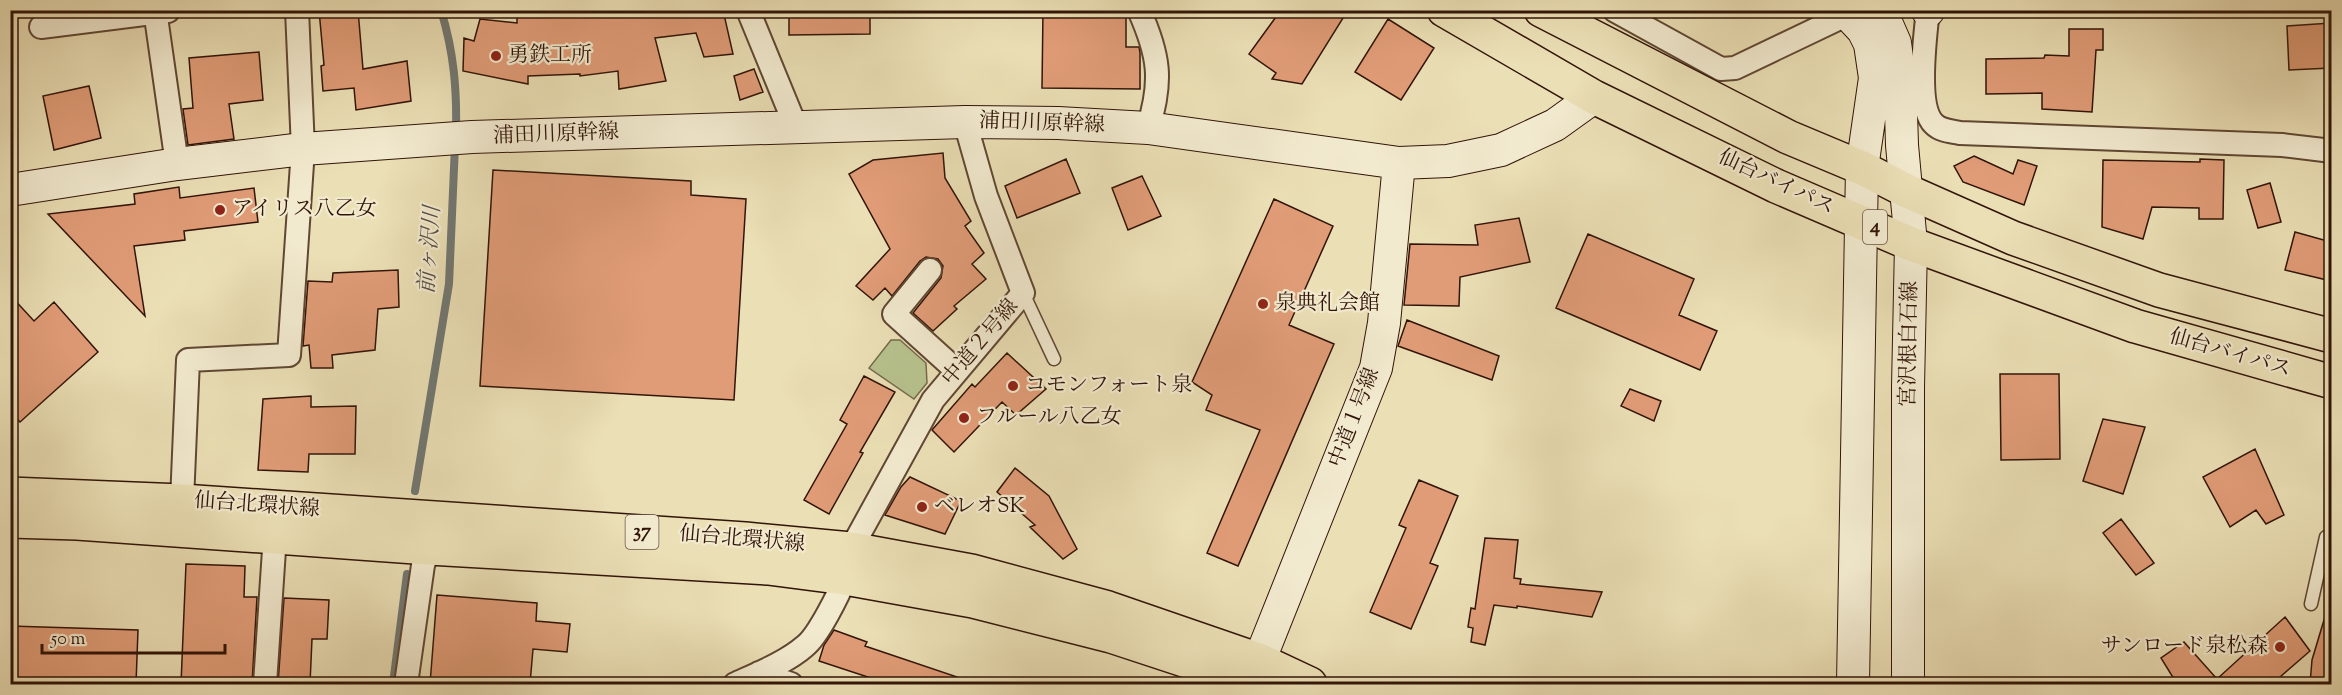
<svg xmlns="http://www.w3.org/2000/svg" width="2342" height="695" font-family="'Sorts Mill Goudy','Noto Serif JP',serif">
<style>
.green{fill:#b7c28e;stroke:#746b4b;stroke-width:1.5}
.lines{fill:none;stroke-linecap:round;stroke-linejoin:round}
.stream{stroke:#727772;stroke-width:8}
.building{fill:#e09c77;stroke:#311408;stroke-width:1.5}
.lane-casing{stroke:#604733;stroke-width:15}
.street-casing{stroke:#604733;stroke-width:26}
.secondary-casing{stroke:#311408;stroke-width:34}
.primary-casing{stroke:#311408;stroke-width:36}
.highway-casing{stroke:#311408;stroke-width:36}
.lane{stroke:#f2eacf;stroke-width:12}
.street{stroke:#f2eacf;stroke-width:22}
.secondary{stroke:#f2eacf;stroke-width:32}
.primary{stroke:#ebdfb5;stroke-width:33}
.highway{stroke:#ebdfb5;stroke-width:33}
.poi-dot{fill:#8f2418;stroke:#f2eacf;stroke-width:2}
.labels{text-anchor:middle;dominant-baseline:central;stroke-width:4.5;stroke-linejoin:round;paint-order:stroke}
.shield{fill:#f2eacf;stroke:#6b5444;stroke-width:1.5}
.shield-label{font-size:20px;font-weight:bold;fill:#311408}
.poi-label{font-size:21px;fill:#311408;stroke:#f2eacf;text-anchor:start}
.street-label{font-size:21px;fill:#311408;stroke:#f2eacf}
.water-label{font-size:22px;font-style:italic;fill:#574e46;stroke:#f2eacf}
</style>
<rect width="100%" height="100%" fill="#ebdfb5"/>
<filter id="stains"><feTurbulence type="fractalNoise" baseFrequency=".00333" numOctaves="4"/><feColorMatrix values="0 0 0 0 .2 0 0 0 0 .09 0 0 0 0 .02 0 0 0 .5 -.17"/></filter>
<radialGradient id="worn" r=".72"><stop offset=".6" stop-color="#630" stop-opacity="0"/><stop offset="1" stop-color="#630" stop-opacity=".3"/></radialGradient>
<path class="green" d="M891 340H900L926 363 927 383 914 399 869 368Z"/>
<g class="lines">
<path class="stream" d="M441 10C454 53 457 89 456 133
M415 491 449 284 455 145
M393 684 407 574"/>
</g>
<path class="building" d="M319 10H358L363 69 407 61 411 101 356 110 354 88 323 91 321 66 324 65Z
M517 10H723L733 54 704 57 696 33 655 38 666 81 619 89 618 71 580 76V74L528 76V84L463 71 464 38 474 41 480 19 517 23Z
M789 10H870V34L789 35Z
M1043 10H1126V47H1139L1140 53V89L1042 88Z
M1281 10H1348L1302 84 1272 79 1276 73 1249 54Z
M1388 19 1434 48 1401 100 1355 72Z
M2331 23V68L2289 70 2287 26Z
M2069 29H2103V50H2096L2092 112 2042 109V93L1986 94V59L2044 58 2045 55 2069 56Z
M259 52 263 100 229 104 234 139 188 145 183 109 193 108 189 58Z
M754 69 763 92 740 100 734 76Z
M89 86 101 138 54 150 43 96Z
M943 153 945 178 971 221 965 226 984 253 972 264 986 279 954 306 957 309 933 331 913 313 941 278 943 266 938 259 926 257 920 261 892 296 885 288 873 300 856 286 890 249 849 174 873 160Z
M1974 156 2013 174 2018 160 2037 166 2024 205 1963 182 1954 166Z
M1066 159 1080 193 1017 218 1005 186Z
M2200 159 2224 160 2223 219H2199V208L2152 207 2143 239 2102 227 2103 160 2200 162Z
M493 170 691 181V195L746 199 734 400 480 386Z
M1142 176 1161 216 1128 230 1112 188Z
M2270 183 2281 222 2258 228 2247 190Z
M179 187 180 198 254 188 258 222 184 231 185 240 134 246 145 316 48 214 135 204 134 194Z
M1274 199 1333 226 1289 325 1334 344 1238 566 1207 553 1260 430 1206 410 1212 395 1192 382Z
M1519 218 1530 262 1460 277 1459 306 1404 305 1410 244 1478 245 1475 225Z
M2295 232 2331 242V263L2327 280 2285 270Z
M1588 234 1694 279 1679 315 1717 331 1700 370 1556 308Z
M398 270 399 307 378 309 375 350 332 355 333 368H311L309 345 303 346 308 281 332 282 333 273Z
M10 295 34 321 54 302 98 352 20 422 10 412Z
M1407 320 1499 356 1492 380 1398 346Z
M1007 353 1046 389 1016 415 1002 402 954 452 932 430 972 384 975 387Z
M2000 374H2059L2060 459 2001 460Z
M864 376 895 392 860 452 863 453 829 514 804 500 847 424 840 420Z
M1630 389 1661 401 1654 421 1621 406Z
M311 396V407L356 406 355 454H309L308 472 258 470 263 399Z
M2103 419 2145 427 2123 494 2083 481Z
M2255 449 2284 515 2266 524 2256 510 2230 527 2203 477Z
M1015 468 1049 496 1077 549 1063 559 1030 527 1035 525 997 492Z
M910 477 961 501 945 534 885 515 901 487Z
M1419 480 1458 496 1430 563 1438 566 1411 629 1370 612 1406 528 1399 525Z
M2121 519 2154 563 2136 575 2103 533Z
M1485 538 1518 540 1514 578 1521 579 1520 584 1602 592 1592 617 1517 606V608L1494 605 1485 645 1471 642 1473 628 1468 627 1471 608 1475 609Z
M186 564 245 566 244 597H257L252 684H181Z
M437 595 537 603 536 621 570 624 567 652 533 649 530 684H430Z
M284 598 329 600 327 639H312L310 684H278Z
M2327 610 2331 611V684H2310L2312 660Z
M2285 617 2310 651 2272 684H2177L2161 658 2184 642 2217 679Z
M10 626 138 630 136 684H10Z
M834 630 867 642 865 646 969 681V684H889L819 661 824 645Z"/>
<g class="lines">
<defs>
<path id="lane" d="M1023 293 1054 359
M2311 604 2326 537 2332 539"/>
<path id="street" d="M155 10 177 164
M748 10 796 127
M1139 10C1159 55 1163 80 1148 128
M1614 10 1721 69 1735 68 1848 14 1845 10
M1928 10C1925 36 1916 107 1934 124 1941 131 1951 131 1960 133L2282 145 2332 151
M41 27 168 11
M930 270 894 314 957 371
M182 501 188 360 289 355 303 149 297 10
M851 549 933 400 1023 293 986 196 965 122
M759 673 791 684
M265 684 275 535
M406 684 423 565 429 548
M735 684C757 674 787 662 805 646 818 636 839 594 845 578"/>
<path id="secondary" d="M1876 10 1885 20 1895 43 1900 80 1902 145 1911 244 1908 387V684
M1928 10V11
M1848 14 1863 30 1870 44 1875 78 1862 168 1853 684
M10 190 177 164 303 149 472 137 965 122 1058 123 1148 128 1399 163 1448 161 1501 150 1555 125 1594 97
M1250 684 1376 368 1384 323 1399 163"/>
<path id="primary" d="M10 494 182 501 745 539 851 549 971 571 1108 608 1259 660 1310 684
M10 521 77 523 429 548 768 568 845 578 973 601 1111 636 1257 684"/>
<path id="highway" d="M1444 10 1594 97 1776 186 1911 244 2135 326 2332 382
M1541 10 1788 137 1862 168 1907 191 2013 238 2159 290 2332 336"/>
</defs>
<use href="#lane" class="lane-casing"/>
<use href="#street" class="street-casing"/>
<use href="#secondary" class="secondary-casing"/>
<use href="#primary" class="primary-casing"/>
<use href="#highway" class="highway-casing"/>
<use href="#lane" class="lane"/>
<use href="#street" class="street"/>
<use href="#secondary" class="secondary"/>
<use href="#primary" class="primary"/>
<use href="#highway" class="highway"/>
</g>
<g class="poi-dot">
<circle cx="496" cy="56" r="6"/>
<circle cx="220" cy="210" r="6"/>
<circle cx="1263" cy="304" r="6"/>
<circle cx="1013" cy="386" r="6"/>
<circle cx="964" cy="418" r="6"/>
<circle cx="922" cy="507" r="6"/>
<circle cx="2280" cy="647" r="6"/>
</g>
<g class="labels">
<g class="shield">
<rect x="1863" y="210" width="24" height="34" rx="4.5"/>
<rect x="625.5" y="515" width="33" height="34" rx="4.5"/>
</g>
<g class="shield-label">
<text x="1875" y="227">4</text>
<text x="642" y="532">37</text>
</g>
<g class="poi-label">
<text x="508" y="56">勇鉄工所</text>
<text x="232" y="210">アイリス八乙女</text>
<text x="1275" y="304">泉典礼会館</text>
<text x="1025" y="386">コモンフォート泉</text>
<text x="976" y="418">フルール八乙女</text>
<text x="934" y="507">ベレオSK</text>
<text x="2268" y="647" text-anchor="end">サンロード泉松森</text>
</g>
<g class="street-label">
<text transform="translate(1042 124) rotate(2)">浦田川原幹線</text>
<text transform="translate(556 135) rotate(-2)">浦田川原幹線</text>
<text transform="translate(1776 183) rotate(25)">仙台バイパス</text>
<text transform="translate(981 343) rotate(-50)">中道２号線</text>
<text transform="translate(1910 344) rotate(-89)">宮沢根白石線</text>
<text transform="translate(2230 354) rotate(16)">仙台バイパス</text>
<text transform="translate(1355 418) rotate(-69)">中道１号線</text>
<text transform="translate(257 506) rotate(4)">仙台北環状線</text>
<text transform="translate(742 540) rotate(5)">仙台北環状線</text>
</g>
<g class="water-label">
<text transform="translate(431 250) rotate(-86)">前ヶ沢川</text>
</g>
</g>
<rect width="2342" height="695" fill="none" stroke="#ebdfb5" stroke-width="36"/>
<rect x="12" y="12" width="2318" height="671" fill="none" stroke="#311408" stroke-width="3"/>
<rect x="18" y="18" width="2306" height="659" fill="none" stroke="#311408" stroke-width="1.5"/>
<path d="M42 644v9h183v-9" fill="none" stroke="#311408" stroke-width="3"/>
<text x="51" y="644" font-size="18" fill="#311408" stroke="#f2eacf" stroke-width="4.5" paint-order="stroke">50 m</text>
<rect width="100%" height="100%" filter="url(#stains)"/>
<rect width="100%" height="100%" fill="url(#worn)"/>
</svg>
